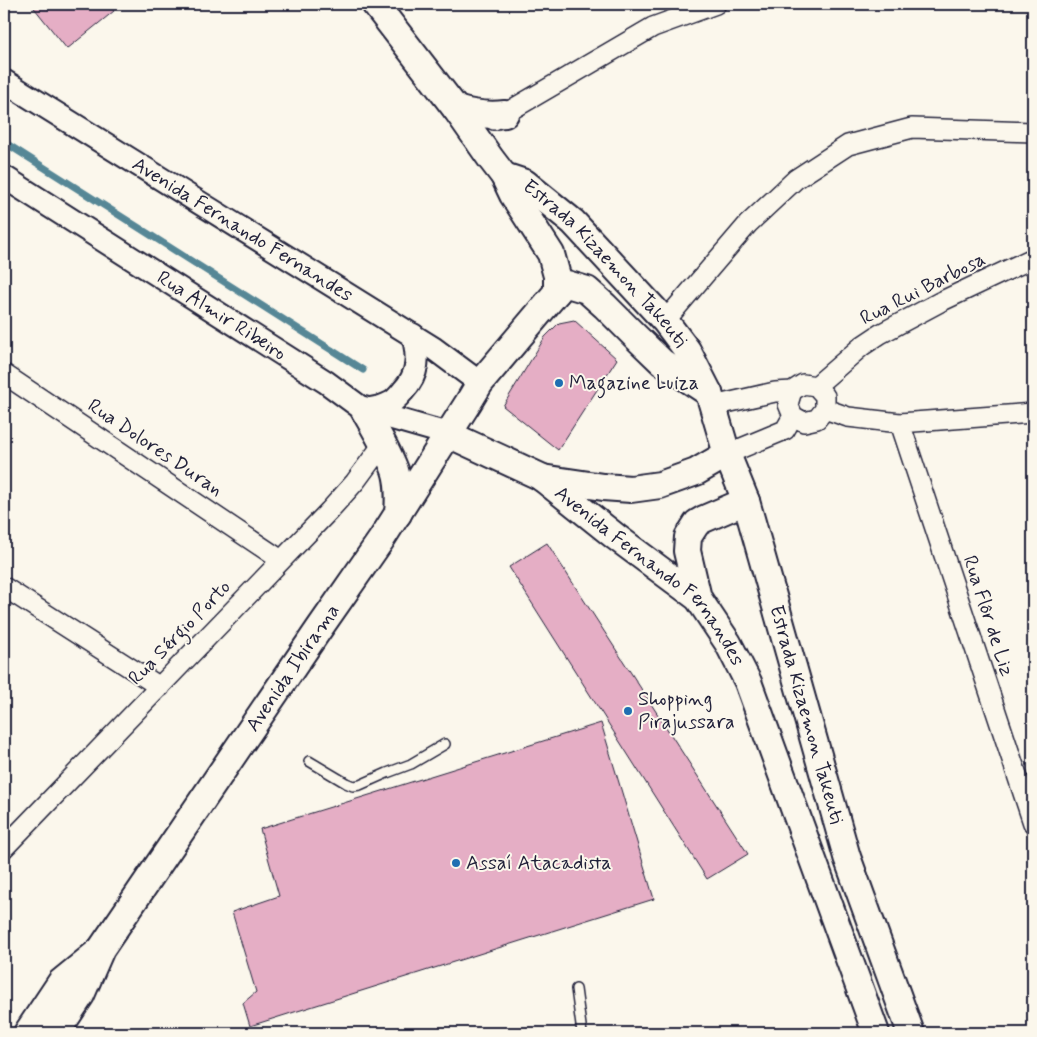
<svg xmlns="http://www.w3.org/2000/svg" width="1037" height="1037" font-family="Mynerve,sans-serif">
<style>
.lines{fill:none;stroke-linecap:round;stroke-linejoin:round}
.stream{stroke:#568796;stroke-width:7}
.building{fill:#e5aec5;stroke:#22223b}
.service-casing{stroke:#22223b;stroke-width:12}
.minor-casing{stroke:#22223b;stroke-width:22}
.tertiary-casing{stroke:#22223b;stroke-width:26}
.secondary-casing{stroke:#22223b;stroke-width:30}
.service{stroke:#fbf7ec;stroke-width:9}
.minor{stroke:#fbf7ec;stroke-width:19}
.tertiary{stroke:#fbf7ec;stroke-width:22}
.secondary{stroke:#fbf7ec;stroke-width:26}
.poi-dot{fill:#1f6fb2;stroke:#fbf7ec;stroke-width:2}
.labels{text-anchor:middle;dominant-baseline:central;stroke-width:4;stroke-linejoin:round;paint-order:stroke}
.street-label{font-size:20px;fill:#22223b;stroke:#fbf7ec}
.poi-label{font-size:20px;fill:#22223b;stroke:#fbf7ec;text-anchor:start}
</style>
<rect width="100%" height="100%" fill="#fbf7ec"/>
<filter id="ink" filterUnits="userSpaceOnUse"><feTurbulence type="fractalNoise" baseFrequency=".02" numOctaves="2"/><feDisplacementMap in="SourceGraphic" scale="10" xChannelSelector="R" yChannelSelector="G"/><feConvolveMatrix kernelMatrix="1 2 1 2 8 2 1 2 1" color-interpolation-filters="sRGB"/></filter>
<g filter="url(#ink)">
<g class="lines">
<path class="stream" d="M4 142 363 370"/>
</g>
<path class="building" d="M31 4H109L114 11 67 49Z
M574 320 617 359 558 450 503 406 545 337 559 323Z
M547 543 748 854 707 879 509 567Z
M601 723 654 899 250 1026 243 1003 256 992 232 912 279 896 260 829Z"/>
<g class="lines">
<defs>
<path id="service" d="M309 761 346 783 353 786 360 785 387 773 411 764 445 744
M576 989 582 1033"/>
<path id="minor" d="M494 120 653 27 716 4
M665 321 748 224 796 179 848 145 912 128 1033 132
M4 374 281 560
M803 384 816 386 825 396V409L817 419 804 422 793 416 788 404 792 391Z
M816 386 862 346 880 334 940 302 1033 258
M713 406 775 392 792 391
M825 409 848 417 900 423 1033 413
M900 423 1033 823
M727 454 785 430 793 416
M4 587 160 687
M4 848 329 511 355 482 383 444"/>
<g id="tertiary">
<path id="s1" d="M4 81 433 348 480 383"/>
<path id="s2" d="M4 177 326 382 364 410 448 434"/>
<path d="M365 410C373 408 381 408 388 404 394 402 399 396 403 391 419 374 419 357 413 335"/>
</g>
<g id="secondary">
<path d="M375 4 456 109 491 159 504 176 513 195 551 254 557 276V292"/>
<path d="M456 109C472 114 487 116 505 114"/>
<path id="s3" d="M504 176 525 183 573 222 665 321 687 350 709 393 727 454 746 501 847 857 911 1033"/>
<path d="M364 410C375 429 387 449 395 470 399 482 399 502 398 514"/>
<path id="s4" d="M448 434 541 477 616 537 698 598 728 643 748 682 876 1033"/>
<path d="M542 478 603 487 631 489 660 485 696 472 727 454"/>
<path d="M698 598 687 551 688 537 697 523 704 519 746 501"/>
<path d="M27 1033 61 982 99 951"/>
<path id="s5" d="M56 1033 81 995 101 949 319 629 381 540 468 403 480 383 562 286 567 284 587 290 605 306 635 336 662 362 709 393"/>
</g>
</defs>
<use href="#service" class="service-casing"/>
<use href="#minor" class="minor-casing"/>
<use href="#tertiary" class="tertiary-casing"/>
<use href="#secondary" class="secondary-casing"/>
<use href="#service" class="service"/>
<use href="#minor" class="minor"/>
<use href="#tertiary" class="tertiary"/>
<use href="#secondary" class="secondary"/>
</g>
</g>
<g class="poi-dot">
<circle cx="559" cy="383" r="5"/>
<circle cx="628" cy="711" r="5"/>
<circle cx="456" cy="863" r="5"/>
</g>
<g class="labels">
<g class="street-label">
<text stroke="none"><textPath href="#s1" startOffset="281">Avenida Fernando Fernandes</textPath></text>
<text stroke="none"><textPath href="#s3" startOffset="136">Estrada Kizaemon Takeuti</textPath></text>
<text transform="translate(923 289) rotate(-27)">Rua Rui Barbosa</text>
<text stroke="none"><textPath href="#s2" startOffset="258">Rua Almir Ribeiro</textPath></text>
<text transform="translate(155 448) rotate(34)">Rua Dolores Duran</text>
<text stroke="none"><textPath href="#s4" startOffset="251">Avenida Fernando Fernandes</textPath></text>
<text transform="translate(988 616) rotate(72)">Rua Flôr de Liz</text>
<text transform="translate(180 633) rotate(-46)">Rua Sérgio Porto</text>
<text stroke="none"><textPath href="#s5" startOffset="436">Avenida Ibirama</textPath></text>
<text stroke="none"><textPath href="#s3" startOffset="640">Estrada Kizaemon Takeuti</textPath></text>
</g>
<g class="poi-label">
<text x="569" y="383">Magazine Luiza</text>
<text x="638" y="699">Shopping<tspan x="638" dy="23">Pirajussara</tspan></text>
<text x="466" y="863">Assaí Atacadista</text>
</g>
</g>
<rect width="1037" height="1037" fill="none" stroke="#fbf7ec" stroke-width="20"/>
<rect x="10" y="10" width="1017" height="1017" fill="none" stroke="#22223b" stroke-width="2" filter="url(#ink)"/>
</svg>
